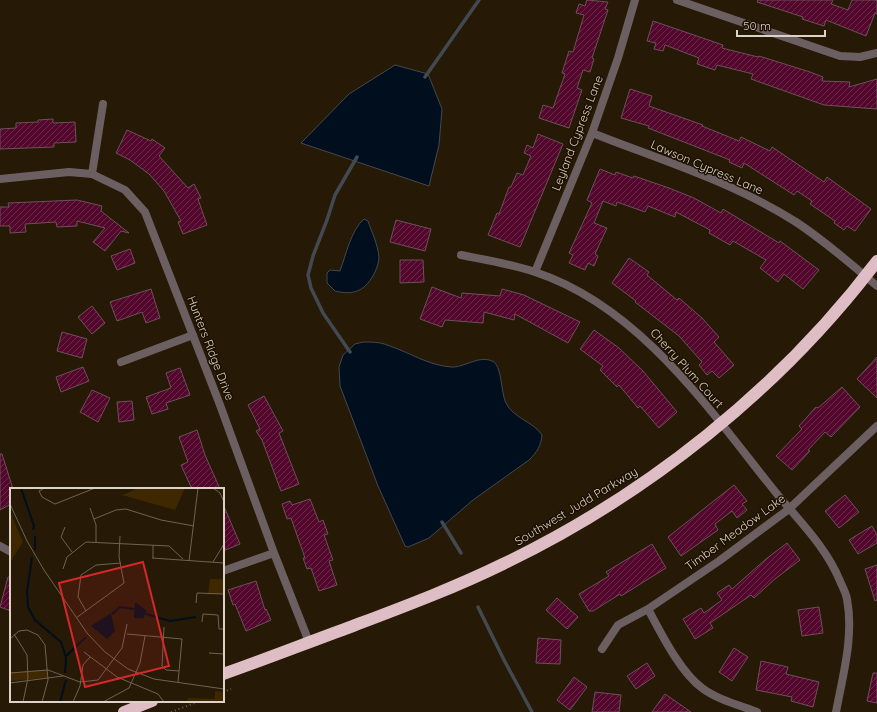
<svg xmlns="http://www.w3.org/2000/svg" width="877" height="712" font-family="Quicksand,sans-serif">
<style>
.water{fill:#000e1d;stroke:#424950}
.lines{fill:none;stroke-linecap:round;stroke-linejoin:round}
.stream{stroke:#424950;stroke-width:3.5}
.building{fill:url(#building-hatch);stroke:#6b5159}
.path{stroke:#6b5f4f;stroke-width:2;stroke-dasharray:1 3;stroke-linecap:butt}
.street{stroke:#6b5f61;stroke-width:8}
.highway{stroke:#debdc4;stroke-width:12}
.labels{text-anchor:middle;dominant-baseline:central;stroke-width:3;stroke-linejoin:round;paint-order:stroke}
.street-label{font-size:12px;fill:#dbd3c7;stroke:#1c1000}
.inset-river{fill:none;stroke:#000e1d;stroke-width:2}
.inset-road{fill:none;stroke:#6e6353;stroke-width:1}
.view{fill:#d62828;fill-opacity:0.15;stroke:#d62828;stroke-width:2}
.inset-edge{fill:none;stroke:#dbd3c7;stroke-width:2}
</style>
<defs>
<pattern id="building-hatch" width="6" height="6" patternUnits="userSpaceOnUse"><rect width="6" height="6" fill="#53072c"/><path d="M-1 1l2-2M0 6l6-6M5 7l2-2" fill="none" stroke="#6b2a49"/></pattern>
</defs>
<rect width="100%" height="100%" fill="#261906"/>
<path class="water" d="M395 65 428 74 442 109 439 145 429 186 301 143 349 94Z
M364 219 368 221C372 233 378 245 379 257 379 262 377 267 375 272 366 290 355 296 335 291L327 283V273L330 270 340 271C346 255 351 230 364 219Z
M363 342C371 342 380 342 387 345 409 352 427 365 451 367 464 368 478 355 492 361 502 364 501 394 506 403 513 418 534 422 542 435 541 446 537 452 529 460L473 500 429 538 408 547 405 546 378 486 340 386 339 367 343 355 355 344Z"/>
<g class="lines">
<path class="stream" d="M425 77 479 0
M350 352 323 313 311 288 308 275 313 256 327 220 335 195 357 157
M442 522 461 553
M478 607 504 660 532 712"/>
</g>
<path class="building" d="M587 0 608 2 605 9 608 10 592 58 594 59 590 72 583 70 577 88 582 90 569 128 539 118 543 105 553 108 565 74 562 73 569 51 573 52 584 15 576 13 579 4 585 6Z
M758 0H833L831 4 848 10 852 0H877V14L875 13 866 36 826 20 824 26 802 19 803 17 757 2Z
M653 21 723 45 722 48 758 57 759 56 810 72 823 77 822 81 850 82 849 87 877 79V109L824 105 751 79 753 74 717 65 715 70 697 64 699 58 665 45 663 51 654 49 656 43 647 41Z
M630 89 652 96 649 106 703 125 702 126 739 141 741 137 770 151 772 147 824 182 827 177 871 209 855 231 847 226 844 230 834 223 835 221 810 204 812 201 797 191 794 195 744 163 742 168 729 162 730 160 648 128 649 126 621 118Z
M53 119V123L75 122 76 142 54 143V147L0 149V129L16 128V123L38 122V120Z
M127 130 151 141 152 139 165 148 159 156 188 188 194 184 201 198 198 199 207 225 183 234 178 222 181 221 164 191 149 174 130 160 116 153Z
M538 134 563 144 520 247 488 235 497 213 499 214 509 187H511L517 173 523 175 531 156 524 153 527 145 533 148Z
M600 169 615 175 616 172 633 178 634 176 669 188 694 198 721 213 723 209 779 243 780 241 819 270 803 289 784 274 778 282 760 268 766 260 733 241 730 245 709 233 710 230 676 212 675 217 648 206 645 212 617 202 616 206 603 201 594 223 607 228 595 254 598 256 594 266 588 263 585 270 569 263 573 255 569 253 592 203 587 200Z
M77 200 102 206 101 211 129 233 121 231 105 251 93 242 105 228 77 221V226L57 227 56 222 25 224 26 232 10 233V226H0V207H9L8 203Z
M396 220 431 229 425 251 390 242Z
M130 249 135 263 117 270 111 256Z
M629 258 649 272 647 275 677 300 679 298 702 318 719 337 714 342 734 365 719 378 712 371 707 375 699 365 702 362 679 336 635 302 636 301 612 283Z
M400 260H423L424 282 400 283Z
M432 287 461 298 462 293 500 296 502 289 524 295 580 322 568 343 515 314 514 320 484 312 483 323 445 320 442 327 420 319Z
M151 289 160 318 146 323 142 312 117 321 110 302Z
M92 306 105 323 92 334 78 317Z
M594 330 619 348 643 371 677 412 659 428 640 406 638 408 619 385 617 387 600 370 603 366 580 349Z
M62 332 87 339 82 358 57 351Z
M877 357V398L857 379Z
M83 367 89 381 61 392 56 377Z
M180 368 190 395 166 403 168 409 152 414 146 397 171 388 166 373Z
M842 387 860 407 831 437 825 432 808 450 810 451 792 470 776 456 802 429 799 426 816 407 818 408Z
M92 390 110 398 98 422 80 412Z
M264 396 283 431 279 433 299 484 281 491 262 440 256 431 260 429 248 405Z
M132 401 134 420 119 422 117 402Z
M197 430 205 455 220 489H192L181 465 188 462 179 437Z
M0 454H2L13 489H11V504L0 510Z
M734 485 747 501 742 504 747 510 737 518 732 511 715 524 718 530 681 556 668 537Z
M845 495 859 512 839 528 825 511Z
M310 499 319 522 323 520 328 534 324 535 333 560 329 561 337 585 319 591 311 568 307 569 303 558H305L291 518 287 519 282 504 290 501 292 505Z
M223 504 240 544 223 551Z
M872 526 877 535V543L858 554 849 540Z
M787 543 800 560 775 579 754 598 751 595 710 623 713 628 695 639 683 619 701 608 704 613 722 600 717 593 729 585 732 589 766 559Z
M652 544 666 568 621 596 620 594 593 611H589L579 594 609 576 606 572Z
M877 565V600L875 601 865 569Z
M8 577H11V611L0 607Z
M256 581 265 610 266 609 271 620 246 631 235 604 233 605 228 590Z
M557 598 578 617 567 629 546 610Z
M819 607 823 633 802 636 798 610Z
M538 638 561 640 560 664 536 663Z
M734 648 748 657 732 681 719 672Z
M761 661 788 667 786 674 819 682 813 707 791 701 792 697 756 690Z
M647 663 655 676 636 689 627 676Z
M873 673H877V703L867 701Z
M574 677 587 687 570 710 557 700Z
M595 692 621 695 619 712H592Z
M665 694 691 712H652Z"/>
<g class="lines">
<path class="path" d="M223 692 231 689
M171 712 200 701"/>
<path class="street" d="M677 0 840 56 860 57 877 53
M592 133C661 160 733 182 796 222 825 241 851 264 877 286
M92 174 103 104
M0 179 69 172 92 174 125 190 145 212 220 405 274 553 309 642
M461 255C486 260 511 264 535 272 641 307 710 411 777 494 800 522 826 547 840 581 842 586 846 593 847 599 854 636 843 675 836 712
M535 272 592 133 618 58 635 0
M121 362 193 335
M0 546 11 552
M223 571 274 553
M648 609C661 633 680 672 702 688 718 700 739 705 757 712
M602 649 618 625 648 609 719 561 789 509 877 426"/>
<path class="highway" d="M223 674C266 659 309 642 353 626 403 607 454 588 503 564 647 495 780 389 877 261
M124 712 152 701"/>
</g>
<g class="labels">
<g class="street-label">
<text transform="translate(577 133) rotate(-69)">Leyland Cypress Lane</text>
<text transform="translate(707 167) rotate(23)">Lawson Cypress Lane</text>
<text transform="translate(211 348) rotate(69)">Hunters Ridge Drive</text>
<text transform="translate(687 368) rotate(48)">Cherry Plum Court</text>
<text transform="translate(576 506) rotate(-31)">Southwest Judd Parkway</text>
<text transform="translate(735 532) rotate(-36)">Timber Meadow Lake</text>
</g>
</g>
<g transform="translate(10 488)">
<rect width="214" height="214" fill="#261906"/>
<path d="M129 0H175L165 22 112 7ZM0 24 13 54 0 74ZM200 91H214V106H198ZM37 182V190L0 193V185ZM205 203 214 204V214H177L178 210 205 211Z" fill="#3f2700"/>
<path d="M125 114 137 123 133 130H124ZM101 125 105 143 97 151 81 138Z" fill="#000e1d"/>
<path class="inset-river" d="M11 0 24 38 23 42M25 48V62M22 69 17 104 18 119 25 132 51 154 56 170 55 185M102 126 110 119 124 121M136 126 160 133 186 129M56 168 76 149M50 214 56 192"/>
<path class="inset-road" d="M35 0 29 3 32 9 45 16 85 0M203 0 210 5 214 14M0 16 17 53 34 82 77 145 95 164 118 181 144 191 214 201M80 20 86 37V54M84 31 106 22 116 21 151 32 184 38M55 39 51 49 62 64M142 70 214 75M143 70V57M179 73 188 0M203 74 214 56M53 81 57 69 76 54 159 58 173 71M186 115 187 105 214 106M76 123 68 109 71 87 86 77 111 75M66 130 114 95 109 69 110 48M192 134 193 126 208 127 209 141H214M154 139 152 178 156 182 169 183M4 146 17 167 18 190 13 214M117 146 172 151 168 194M0 151 9 143 17 142 28 147 35 157 38 192 32 214M74 164 107 189 148 206 154 214M199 165 214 166M0 185 38 182 70 194 88 192 112 160 117 136M0 195 53 188M63 214 70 198 73 177 80 169M93 214 119 200 130 175 135 148"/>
<path class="view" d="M133 74 159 178 75 199 49 95Z"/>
<rect width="214" height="214" class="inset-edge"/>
</g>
<path d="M737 30v6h88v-6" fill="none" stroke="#dbd3c7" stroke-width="2"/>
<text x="743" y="30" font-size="12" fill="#dbd3c7" stroke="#1c1000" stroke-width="3" paint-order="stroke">50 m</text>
</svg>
